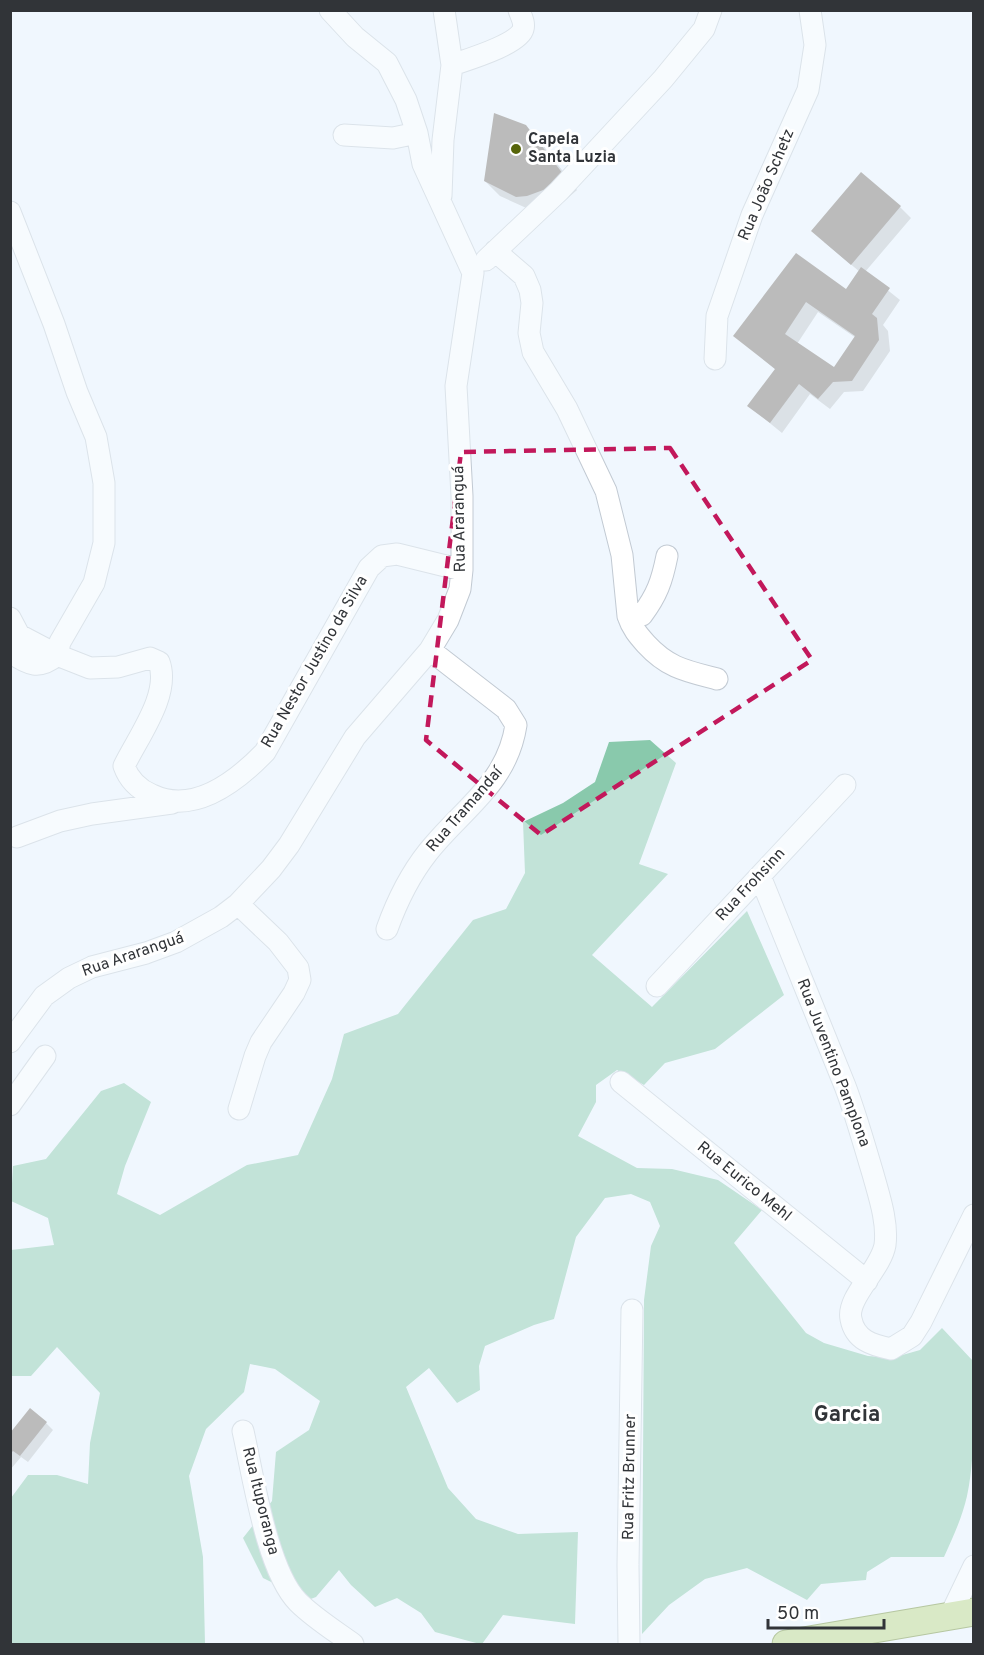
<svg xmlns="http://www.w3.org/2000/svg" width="984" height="1655" font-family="Overpass,sans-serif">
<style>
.forest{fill:#89c9ac}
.shadow{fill:#0003;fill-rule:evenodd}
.building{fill:#7b726c;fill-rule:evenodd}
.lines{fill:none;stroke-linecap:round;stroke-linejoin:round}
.minor-casing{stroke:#c2cad3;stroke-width:23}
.major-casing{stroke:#6f8c33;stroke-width:29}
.minor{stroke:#fff;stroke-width:21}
.major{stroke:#bdd783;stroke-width:27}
.marked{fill:none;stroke:#c2185b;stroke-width:4.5;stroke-dasharray:12 8;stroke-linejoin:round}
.poi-dot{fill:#566409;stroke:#fff;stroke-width:2}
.labels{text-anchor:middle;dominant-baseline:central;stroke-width:6;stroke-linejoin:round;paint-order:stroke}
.poi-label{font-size:16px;font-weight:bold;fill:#313438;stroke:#fff;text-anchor:start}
.street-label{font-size:16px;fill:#313438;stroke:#fff}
.district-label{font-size:22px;font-weight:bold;fill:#313438;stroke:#fff}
</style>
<rect width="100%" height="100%" fill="#f0f7fe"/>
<path class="forest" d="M650 740 676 763 639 864 668 874 592 955 652 1007 747 911 784 995 715 1049 665 1063 644 1085 617 1070 596 1085V1102L578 1136 637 1168 672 1169 718 1180 762 1210 734 1243 806 1333 824 1343 868 1356 892 1358 920 1350 942 1328 973 1361C973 1405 976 1454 967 1496 962 1518 953 1537 944 1557H891L867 1572 866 1580 821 1584 807 1600 747 1568 705 1579 669 1605 642 1634 644 1300 651 1246 660 1226 650 1202 631 1194 605 1198 576 1237 554 1319 534 1325 485 1346 479 1366 480 1390 457 1403 429 1368 406 1387 448 1488 476 1519 518 1534 578 1532 575 1624 503 1615 482 1644H480L435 1632 421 1613 397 1598 375 1607 351 1585 339 1570 316 1597 308 1600 263 1578 243 1538 272 1501 276 1452 309 1430 320 1401 275 1369 250 1364 244 1392 206 1429 189 1476 203 1557 205 1644H11V1498L28 1475H57L88 1484 90 1443 100 1393 57 1347 31 1376H11V1250L54 1245 48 1218 11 1201 13 1166 46 1159 101 1091 124 1083 151 1102 125 1166 117 1194 160 1215 247 1165 298 1155 332 1079 344 1034 398 1014 473 920 506 909 525 873 523 822 563 803 595 782 609 742Z"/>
<path class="shadow" d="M525 126 540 141 577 190 561 204 543 211H533L500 196 485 181Z
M900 207 911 218 865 272 900 300 883 325 888 331 890 351 863 391 844 392 830 409 810 394 782 433 749 406 776 370 735 335 797 255 847 291 860 272 824 242ZM818 312 856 338 835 369 797 344Z
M46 1423 53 1430 28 1462 21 1457 10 1470V1435Z"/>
<path class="building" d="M494 113 526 125 563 174 546 189 527 196 516 197 484 181Z
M861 172 901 206 851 265 811 231Z
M796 253 846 289 861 267 890 288 872 314 877 318 879 340 852 381 833 382 818 399 799 384 770 423 747 406 775 369 733 336ZM806 302 855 336 834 367 785 334Z
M30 1408 47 1422 20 1456 13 1451 10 1454V1433Z"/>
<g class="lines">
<defs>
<path id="minor" d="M452 65C466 60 520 44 523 29 525 23 521 16 519 10
M344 135 393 138 417 133
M441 196 443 140 452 65 444 10
M10 212 54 324 77 392 96 437 104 483V543L94 583 60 642 57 655
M495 251 524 276 530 290 532 303 529 333 533 352 567 409 606 491 622 555 628 616 642 615C657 595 662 581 667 556
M486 260 559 191 663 79 704 29 711 10
M715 359 717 316 752 215 808 90 815 45 810 10
M628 616C632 628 638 635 646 644 668 668 686 671 717 679
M10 618 19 635 57 655 90 668 118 667 150 658 159 662C171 694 138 737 124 766 129 780 138 789 152 795 194 815 236 782 265 752L369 568 382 556 397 554 462 570
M10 652C28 665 40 670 57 655
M17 837 60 821 92 814 172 803
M760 876 845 1086C856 1115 864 1144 873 1174 879 1196 888 1222 885 1245 881 1269 846 1298 851 1319 855 1340 872 1345 891 1349L912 1336 921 1322 974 1215
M238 904 278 942 298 968 300 980 294 993 261 1042 255 1056 239 1109
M387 929C397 901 409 876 428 852 462 809 507 784 516 725L506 709 430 650
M657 986 845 785
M10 1042 44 996 69 978 92 967 146 953 176 942 221 917 238 904 271 869 289 845 355 737 430 650 448 620 460 589 462 570V496L456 386 473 273 423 164 417 133 406 100 387 63 355 37 330 10
M621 1082 867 1281
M10 1105 45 1056
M243 1431C253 1475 267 1571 298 1602 314 1618 335 1631 353 1644
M951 1614 974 1566
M629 1644 628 1565 632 1310"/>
<path id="major" d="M786 1644 974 1612"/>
</defs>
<use href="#minor" class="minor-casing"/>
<use href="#major" class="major-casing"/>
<use href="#minor" class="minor"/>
<use href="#major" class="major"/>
</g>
<path d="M0 0H984V1655H0ZM670 448 812 660 541 835 426 740 461 452Z" fill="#f0f7fe" fill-opacity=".55" fill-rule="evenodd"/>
<path class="marked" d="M670 448 812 660 541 835 426 740 461 452Z"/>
<circle class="poi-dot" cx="516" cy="149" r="6"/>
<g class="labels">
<g class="poi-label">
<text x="528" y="140">Capela<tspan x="528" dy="18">Santa Luzia</tspan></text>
</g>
<g class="street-label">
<text transform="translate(767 185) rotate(-67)">Rua João Schetz</text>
<text transform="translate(460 519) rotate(-91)">Rua Araranguá</text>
<text transform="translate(315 662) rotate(-60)">Rua Nestor Justino da Silva</text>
<text transform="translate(465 810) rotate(-49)">Rua Tramandaí</text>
<text transform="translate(751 885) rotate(-47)">Rua Frohsinn</text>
<text transform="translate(133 955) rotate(-19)">Rua Araranguá</text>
<text transform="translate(833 1063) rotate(69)">Rua Juventino Pamplona</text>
<text transform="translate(744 1182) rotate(39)">Rua Eurico Mehl</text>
<text transform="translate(630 1477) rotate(-89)">Rua Fritz Brunner</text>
<text transform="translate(260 1501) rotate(76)">Rua Ituporanga</text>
</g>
<g class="district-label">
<text x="847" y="1415">Garcia</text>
</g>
</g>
<rect width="984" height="1655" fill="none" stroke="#313438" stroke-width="24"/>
<path d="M768 1619v9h116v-9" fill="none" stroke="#313438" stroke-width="3"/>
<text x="777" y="1619" font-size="18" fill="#313438" stroke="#ffffff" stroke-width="4.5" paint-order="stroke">50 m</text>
</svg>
